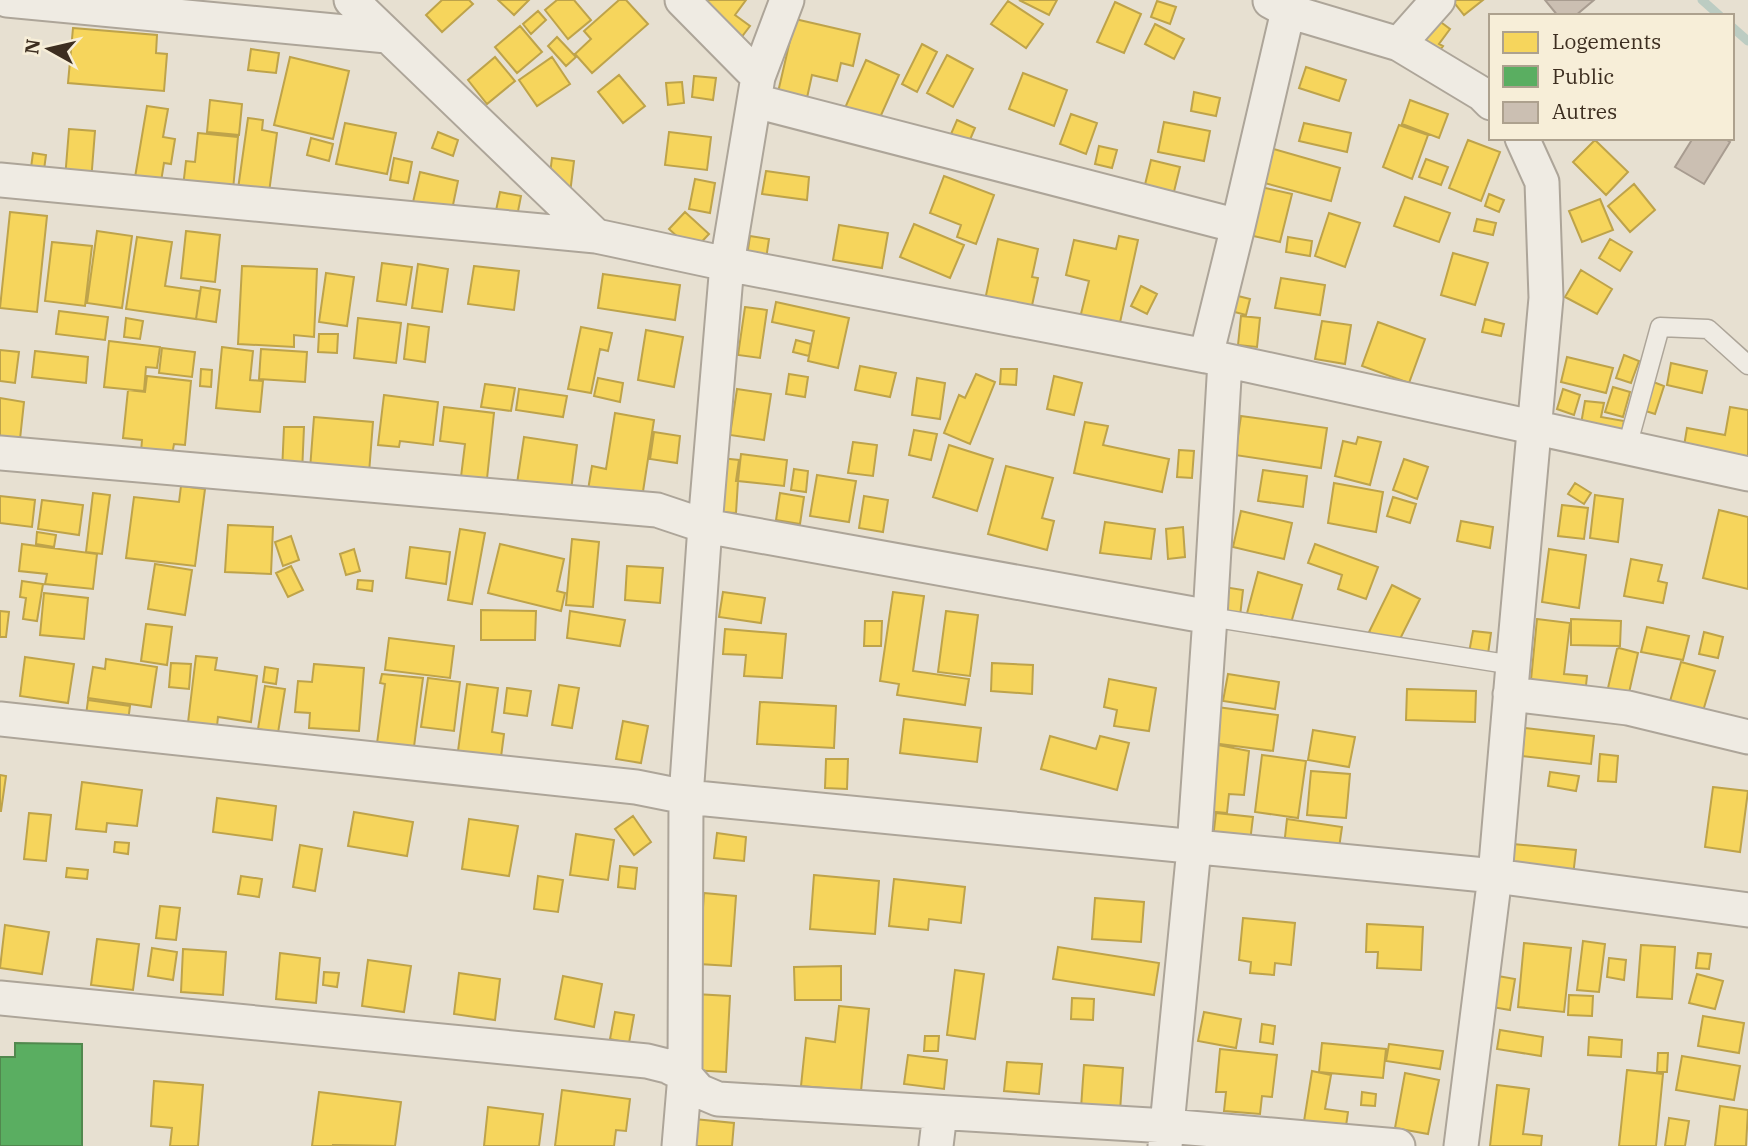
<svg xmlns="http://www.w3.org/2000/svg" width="1748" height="1146" font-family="'IBM Plex Serif',serif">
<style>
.homes{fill:#f6d55c;stroke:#bea34a;stroke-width:2}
.public{fill:#5aae61;stroke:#51884e;stroke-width:2}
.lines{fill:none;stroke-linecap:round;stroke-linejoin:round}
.stream{stroke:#bcccc2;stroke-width:9}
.building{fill:#cbbfb2;stroke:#a89c90;stroke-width:2}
.lane-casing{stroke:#ada599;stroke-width:21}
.street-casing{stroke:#ada599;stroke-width:37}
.lane{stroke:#efebe3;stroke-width:18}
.street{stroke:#efebe3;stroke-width:33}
</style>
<rect width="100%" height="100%" fill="#e7e0d1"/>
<path class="homes" d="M442 0H469L473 4 442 32 426 15Z
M498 0H529L514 15Z
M557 0H574L591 20 568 39 545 10Z
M619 0H626L648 24 592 73 575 54 591 39 584 31Z
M695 0H746L735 15 750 26 731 51Z
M1019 0H1057L1049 15Z
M1452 0H1483L1464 15Z
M1008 1 1043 24 1026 48 991 24Z
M1157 1 1176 7 1170 24 1151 17Z
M1115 2 1141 14 1124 53 1097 42Z
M538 11 546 20 531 34 523 24Z
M1434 17 1450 29 1439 44 1443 46 1430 63 1411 48Z
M795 19 860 34 853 66 841 63 837 81 812 75 801 125 772 118Z
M1155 24 1184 39 1174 59 1145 44Z
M520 26 542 52 517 73 495 47Z
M73 28 157 35 156 53 167 54 164 91 68 83Z
M557 37 576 57 566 66 548 46Z
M922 44 937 52 917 92 902 84Z
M251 49 279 53 276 73 248 70Z
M947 55 973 69 953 107 927 93Z
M290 57 349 71 333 139 274 125Z
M495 57 515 81 487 104 468 80Z
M552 57 570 84 537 106 519 80Z
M866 60 899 75 874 131 841 117Z
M1306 67 1346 80 1339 101 1299 88Z
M1023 73 1067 90 1054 126 1009 109Z
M619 75 645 106 623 123 598 92Z
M694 76 716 78 713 100 692 97Z
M682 82 684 103 668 105 666 83Z
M1194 92 1220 98 1216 116 1191 111Z
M210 100 242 104 239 135 207 132Z
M1410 100 1448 114 1439 138 1402 124Z
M147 106 168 109 163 137 175 139 171 164 164 163 159 194 133 189Z
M1071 114 1097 123 1086 154 1060 144Z
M248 118 263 120 262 130 277 133 268 200 237 196Z
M957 120 975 128 960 163 942 155Z
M1164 122 1210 131 1204 161 1158 152Z
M345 123 396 133 387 174 336 164Z
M1304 123 1351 133 1347 152 1299 141Z
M1399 125 1428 135 1412 179 1383 167Z
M69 129 95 131 91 182 65 179Z
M438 132 458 140 453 156 432 148Z
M669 132 711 137 707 170 665 165Z
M198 133 238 137 232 200 183 187 186 161 195 162Z
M311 138 333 144 329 161 307 155Z
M1468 140 1500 152 1481 201 1449 188Z
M1595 140 1628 172 1606 195 1573 162Z
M1099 146 1117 150 1112 168 1095 164Z
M1270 148 1340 168 1331 201 1261 182Z
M33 153 46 155 43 177 30 175Z
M394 158 412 162 408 183 390 180Z
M552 158 574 161 570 193 548 190Z
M1426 159 1448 167 1441 185 1419 177Z
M1151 160 1180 167 1170 208 1141 201Z
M766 171 809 177 807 200 762 194Z
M420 172 458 181 449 224 410 215Z
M944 176 994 195 976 244 957 237 961 225 930 213Z
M695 179 715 183 710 213 689 209Z
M1634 184 1655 210 1630 232 1608 206Z
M1261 187 1292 194 1280 242 1249 235Z
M500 192 521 196 513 237 495 215Z
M1489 194 1504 200 1499 212 1485 206Z
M1405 197 1450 213 1439 242 1394 226Z
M1600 199 1613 230 1582 242 1569 211Z
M10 212 47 216 37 312 0 308Z
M685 212 709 234 693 251 669 229Z
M1329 213 1360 223 1345 267 1315 256Z
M1477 219 1496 223 1493 235 1474 231Z
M914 224 964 245 950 278 900 257Z
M839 225 888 233 882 268 833 260Z
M97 231 132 236 122 308 87 303Z
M186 231 220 235 215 282 181 278Z
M750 236 769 239 766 259 747 256Z
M1119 236 1138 240 1119 327 1080 318 1089 281 1066 275 1074 240 1116 249Z
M137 237 172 242 165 286 200 291 196 319 126 309Z
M1288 237 1312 241 1310 256 1286 252Z
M998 239 1038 249 1032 277 1038 278 1031 310 985 300Z
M1610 239 1632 252 1620 271 1599 258Z
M52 242 92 246 85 306 45 301Z
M1453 253 1488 263 1475 305 1441 295Z
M382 263 412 267 406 305 377 301Z
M418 264 448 269 442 312 412 308Z
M242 266 317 269 314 337 294 335V347L238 344Z
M474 266 519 271 514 310 468 304Z
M1581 270 1612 289 1597 314 1565 297Z
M326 273 354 277 347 326 319 322Z
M603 274 680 285 675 320 598 308Z
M1281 278 1325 285 1320 315 1275 308Z
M1141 286 1157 294 1147 314 1131 306Z
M201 287 220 290 216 322 196 319Z
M1230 294 1250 299 1246 315 1227 310Z
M776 302 849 318 838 368 808 361 814 331 772 322Z
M745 307 767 310 760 358 738 355Z
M59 311 108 317 105 340 56 334Z
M1241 316 1260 318 1257 347 1238 345Z
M126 318 143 321 140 339 124 337Z
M358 318 401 323 396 363 354 358Z
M1485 319 1504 324 1501 336 1482 332Z
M1322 321 1351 325 1345 364 1315 359Z
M1378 322 1425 339 1409 383 1362 366Z
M408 324 429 327 425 362 404 359Z
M581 327 612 333 608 351 600 349 591 393 568 389Z
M646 330 683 337 674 387 638 380Z
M319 334H338L337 353 318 352Z
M796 340 811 344 809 356 793 352Z
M109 341 160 347 157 368 146 367 144 391 104 387Z
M222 347 253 351 250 380 263 381 260 412 216 408Z
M162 348 195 352 192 377 159 373Z
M261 349 307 352 305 382 259 379Z
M0 350 19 352 15 383 0 381Z
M35 351 88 357 86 383 32 377Z
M1624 355 1639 361 1631 383 1616 378Z
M1567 357 1613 368 1606 393 1561 382Z
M1671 363 1707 371 1702 393 1667 385Z
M860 366 896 373 890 397 855 390Z
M201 369 212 370 211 387 200 386Z
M1001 369H1017L1016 385 1000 384Z
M789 374 808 377 805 397 786 394Z
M976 374 995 382 970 444 944 433 959 395 965 398Z
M147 376 191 381 185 445 174 444 172 455 141 452 142 440 123 438 128 390 145 392Z
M1054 376 1082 383 1074 415 1047 409Z
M598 378 623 383 620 402 594 396Z
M917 378 945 383 940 419 912 415Z
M1643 378 1664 386 1655 414 1633 407Z
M485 384 515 388 511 411 481 407Z
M1613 387 1630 392 1623 417 1605 412Z
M519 389 567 396 563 417 516 410Z
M737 389 771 394 764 440 730 435Z
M1563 389 1580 395 1574 415 1557 409Z
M384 395 438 402 433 445 400 441 399 447 378 445Z
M0 398 24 402 20 439 0 436Z
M1585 401 1604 403 1601 417 1624 421 1620 446 1578 441Z
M444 407 494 413 486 488 460 485 465 444 440 441Z
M1730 407 1748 410V460L1682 458 1687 428 1725 435Z
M615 413 654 420 642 498 588 490 592 466 606 469Z
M1241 416 1327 428 1321 468 1235 455Z
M314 417 373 422 369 473 310 469Z
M1085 422 1108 426 1103 445 1169 459 1162 492 1074 473Z
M284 427H304L302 473 282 472Z
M914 430 937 434 931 460 909 455Z
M654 432 680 436 677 463 650 459Z
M524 437 577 445 570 498 516 490Z
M1358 437 1381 442 1370 485 1335 476 1343 441 1356 444Z
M853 442 877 445 873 476 848 473Z
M949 445 993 459 977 511 933 497Z
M1179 450 1194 451 1192 478 1177 477Z
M741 454 787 460 784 486 738 481Z
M720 458 739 460 736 481H738L736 513 717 512Z
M1404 459 1428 467 1417 499 1393 490Z
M1006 466 1053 478 1042 518 1054 521 1047 550 988 534Z
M794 469 808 471 806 492 791 490Z
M1263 470 1307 476 1303 507 1258 501Z
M817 475 856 481 849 522 810 516Z
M1334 483 1383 492 1376 532 1328 523Z
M1575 483 1591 493 1584 504 1568 494Z
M181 486 205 489 195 566 126 558 134 497 179 502Z
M93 493 110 495 102 554 86 552Z
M780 493 804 497 800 524 776 520Z
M1595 495 1623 499 1618 542 1590 538Z
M0 496 35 500 32 527 0 523Z
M864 496 888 500 883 532 859 528Z
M1393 497 1416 504 1410 523 1387 516Z
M42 500 83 505 79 535 38 529Z
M1562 505 1588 508 1584 539 1558 536Z
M1719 510 1748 517V589L1703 578Z
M1241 511 1292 523 1284 559 1233 547Z
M1461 521 1493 527 1490 548 1457 541Z
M1105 522 1155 529 1151 559 1100 553Z
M228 525 273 527 271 574 225 572Z
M1183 527 1185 557 1168 559 1166 529Z
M460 529 485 533 472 604 448 600Z
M37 532 56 535 54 547 36 544Z
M291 536 299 560 283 566 275 542Z
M572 539 599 542 593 607 566 605Z
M22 544 97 554 93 589 45 584 47 574 19 571Z
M500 544 564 559 557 591 565 593 561 611 488 593Z
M1315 544 1378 567 1366 599 1338 589 1342 575 1308 563Z
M410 547 450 552 446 584 406 578Z
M354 549 360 571 346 575 340 554Z
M1549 549 1586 555 1579 608 1542 602Z
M1631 559 1662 565 1658 581 1667 583 1663 603 1624 596Z
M155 564 192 570 185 615 148 609Z
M291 566 303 590 288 597 276 573Z
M627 566 663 568 660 603 625 600Z
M1258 572 1302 585 1291 623 1261 615 1260 621 1246 617Z
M358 580 373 581 372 591 357 589Z
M22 581 43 584 37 621 23 619 26 598 20 597Z
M1392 585 1420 599 1397 645 1369 632Z
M1224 587 1243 590 1240 616 1220 613Z
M723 592 765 598 761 623 719 617Z
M893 592 924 596 913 671 969 679 965 705 897 695 899 684 880 681Z
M44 593 88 598 84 639 40 635Z
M481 610 536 611 535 640H481Z
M0 611 9 612 6 637H0Z
M570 611 625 620 620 646 567 638Z
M946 611 978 615 970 676 938 672Z
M1537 619 1570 623 1564 674 1587 676 1585 695 1530 690Z
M1571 619 1621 621 1620 646 1571 645Z
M865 621H882L881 646H864Z
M146 624 172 627 167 665 141 661Z
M1647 627 1689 636 1683 660 1641 652Z
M725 629 786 634 782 678 744 676 746 655 723 654Z
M1473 631 1491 633 1487 661 1468 658Z
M1704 632 1723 637 1718 658 1699 654Z
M389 638 454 646 450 678 385 670Z
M1619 648 1638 653 1626 706 1605 701 1617 649Z
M196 656 217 658 215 670 257 676 251 722 218 717 216 735 187 731Z
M25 657 74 664 68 703 20 696Z
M106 659 157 667 151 707 88 698 93 667 105 669Z
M1681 662 1715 671 1700 721 1667 712Z
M171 663 191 664 189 689 169 687Z
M992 663 1033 665 1032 694 991 691Z
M314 664 364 668 359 731 309 728 310 713 295 712 298 681 312 682Z
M265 667 278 669 276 684 263 682Z
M382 674 423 678 412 762 375 758 385 684 380 683Z
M1228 674 1279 682 1275 709 1223 701Z
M428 678 460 682 454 731 421 727Z
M1109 679 1156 688 1149 731 1114 726 1117 710 1104 707Z
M467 684 498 688 492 732 504 734 501 757 458 751Z
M559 685 579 688 572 728 552 725Z
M265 686 285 689 278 733 258 729Z
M507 688 531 691 527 716 504 713Z
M1407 689 1476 691 1475 722 1406 720Z
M88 700 130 706 127 729 85 723Z
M760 702 836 706 834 748 757 744Z
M1217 707 1278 715 1273 751 1212 743Z
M904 719 981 728 977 762 900 753Z
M623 721 648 726 641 763 616 759Z
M1525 728 1594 736 1591 764 1522 756Z
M1313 730 1355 737 1349 767 1308 760Z
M1050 736 1096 749 1100 736 1129 743 1117 790 1041 769Z
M1213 744 1249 751 1244 795 1229 794 1227 813 1205 811Z
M1600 754 1618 756 1616 782 1598 781Z
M1262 755 1306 761 1298 818 1255 812Z
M826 759H848L847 789 825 788Z
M1311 771 1350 774 1346 818 1307 815Z
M1550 772 1579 776 1576 791 1548 786Z
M0 775 6 776 1 811H0Z
M82 782 142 790 137 826 107 823 106 832 76 829Z
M1713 787 1748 791 1740 852 1705 847Z
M217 798 276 806 272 840 213 832Z
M354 812 413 822 407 856 348 846Z
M29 813 51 815 46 861 24 859Z
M1216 813 1253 817 1249 850 1212 847Z
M633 816 651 842 634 855 615 829Z
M469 819 518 826 509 876 462 869Z
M1287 819 1342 827 1337 862 1283 855Z
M717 833 746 837 744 861 714 858Z
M576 834 614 840 608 880 570 875Z
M115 842 129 843 128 854 114 852Z
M1513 844 1576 850 1573 876 1511 870Z
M300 845 322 849 315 891 293 887Z
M620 866 637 868 635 889 618 887Z
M67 868 88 870 87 879 66 877Z
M814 875 879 881 875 934 810 929Z
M241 876 262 879 259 897 238 894Z
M538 876 563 880 558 912 534 909Z
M894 879 965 887 961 923 929 919 928 930 889 926Z
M704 893 736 896 731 966 699 964Z
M1095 898 1144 902 1141 942 1092 939Z
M160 906 180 908 176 940 156 938Z
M1243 918 1295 923 1291 965 1275 963 1274 975 1250 973 1251 962 1239 960Z
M1367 924 1423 927 1421 970 1377 968 1378 952H1366Z
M5 925 49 932 42 974 0 968Z
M97 939 139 944 133 990 91 985Z
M1583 941 1605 944 1599 992 1577 990Z
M1524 943 1571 948 1564 1012 1518 1007Z
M1641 945 1675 947 1672 999 1637 997Z
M1058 947 1159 963 1154 995 1053 979Z
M152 948 177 952 173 980 148 976Z
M183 949 226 952 223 995 181 992Z
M280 953 320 958 316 1003 276 999Z
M1698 953 1711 954 1709 969 1696 968Z
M1609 958 1626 960 1624 980 1607 977Z
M368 960 411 966 404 1012 362 1006Z
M841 966V1000H795L794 967Z
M955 970 984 974 975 1039 947 1035Z
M324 972 339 973 337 987 323 985Z
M459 973 500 979 495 1020 454 1014Z
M1697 974 1723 981 1715 1009 1689 1003Z
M563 976 602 984 594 1027 555 1019Z
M1498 976 1515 979 1510 1010 1492 1007Z
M695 994 730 996 726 1072 691 1070Z
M1569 995 1593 996 1592 1016 1568 1015Z
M1072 998 1094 999 1093 1020 1071 1019Z
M839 1006 869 1009 861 1091 801 1086 806 1038 835 1042Z
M615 1012 634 1015 629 1043 610 1039Z
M1204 1012 1241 1019 1236 1048 1198 1041Z
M1703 1016 1744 1023 1739 1053 1698 1046Z
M1262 1024 1275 1026 1273 1044 1260 1042Z
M1500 1030 1543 1037 1541 1056 1497 1049Z
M925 1036H939L938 1051H924Z
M1589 1037 1622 1040 1621 1057 1588 1055Z
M1322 1043 1386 1049 1383 1078 1319 1072Z
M1389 1044 1443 1051 1440 1069 1386 1061Z
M1220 1049 1277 1055 1272 1097 1262 1096 1260 1114 1224 1111 1226 1092H1216Z
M1658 1053H1668L1667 1072H1657Z
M908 1055 947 1060 944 1089 904 1084Z
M1682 1056 1740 1066 1734 1100 1676 1090Z
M1007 1062 1042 1064 1039 1094 1004 1091Z
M1084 1065 1123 1068 1120 1111 1081 1108Z
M1627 1070 1663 1074 1656 1146H1619Z
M1312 1071 1331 1075 1325 1109 1348 1112 1344 1140 1302 1134Z
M1405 1073 1439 1080 1428 1134 1395 1128Z
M154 1081 203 1085 198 1146H170L172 1128 151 1126Z
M1497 1085 1529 1089 1523 1134 1542 1136 1541 1146H1490Z
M562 1090 630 1099 626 1131 616 1130 614 1146H555Z
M319 1092 401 1102 395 1146 333 1145V1146H312Z
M1362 1092 1376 1094 1375 1106 1361 1105Z
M1720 1106 1748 1110 1746 1146H1715Z
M488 1107 543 1114 539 1146H484Z
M684 1118 734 1123 732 1146H681Z
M1669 1118 1689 1121 1685 1146H1665Z"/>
<path class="public" d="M15 1043 82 1044V1146H0V1057H15Z"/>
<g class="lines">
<path class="stream" d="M1702 0 1720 16
M1732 27 1748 41"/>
</g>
<path class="building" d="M1545 0H1594L1575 16H1558Z
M1693 138H1724L1730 142 1704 184 1675 167Z"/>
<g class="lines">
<defs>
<path id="lane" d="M1627 447 1660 327 1708 329 1748 365
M1210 617 1513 665"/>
<path id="street" d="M7 0 387 36
M351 0 596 236
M682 0 758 77
M1270 1 1288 11 1399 44 1482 94 1491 103
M1399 44 1438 0
M755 101 1238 226
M0 180 596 236 727 264 1206 356 1748 474
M1206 356 1238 226 1288 11
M0 453 657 510 705 526 1210 617
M1510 694 1628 708 1748 737
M0 719 636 787 686 797 1495 876 1748 910
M0 998 647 1061 667 1066 685 1075 699 1091 718 1099 1167 1126 1398 1146
M679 1146 685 1075 686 797 705 526 727 264 758 77 787 0
M936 1146 940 1113
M1165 1146 1194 848 1210 617 1225 361
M1461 1146 1495 876 1513 665 1546 298 1542 182 1522 138"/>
</defs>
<use href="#lane" class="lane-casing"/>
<use href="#street" class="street-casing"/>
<use href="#lane" class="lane"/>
<use href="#street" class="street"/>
</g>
<rect x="1489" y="14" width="245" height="126" fill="#f7eed8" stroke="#ada18e" stroke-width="2"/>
<rect x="1503" y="32" width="35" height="21" fill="#f6d55c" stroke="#ada18e" stroke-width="2"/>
<text x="1552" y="49" font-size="21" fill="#3d2e20">Logements</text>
<rect x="1503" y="66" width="35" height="21" fill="#5aae61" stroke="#ada18e" stroke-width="2"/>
<text x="1552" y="84" font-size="21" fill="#3d2e20">Public</text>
<rect x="1503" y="102" width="35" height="21" fill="#cbbfb2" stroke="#ada18e" stroke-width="2"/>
<text x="1552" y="119" font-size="21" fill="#3d2e20">Autres</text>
<g transform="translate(49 49) rotate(278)" stroke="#f7eed8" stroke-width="5" paint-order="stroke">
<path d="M0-5L12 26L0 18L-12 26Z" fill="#3d2e20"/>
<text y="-10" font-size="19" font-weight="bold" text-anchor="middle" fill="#3d2e20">N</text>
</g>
</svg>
